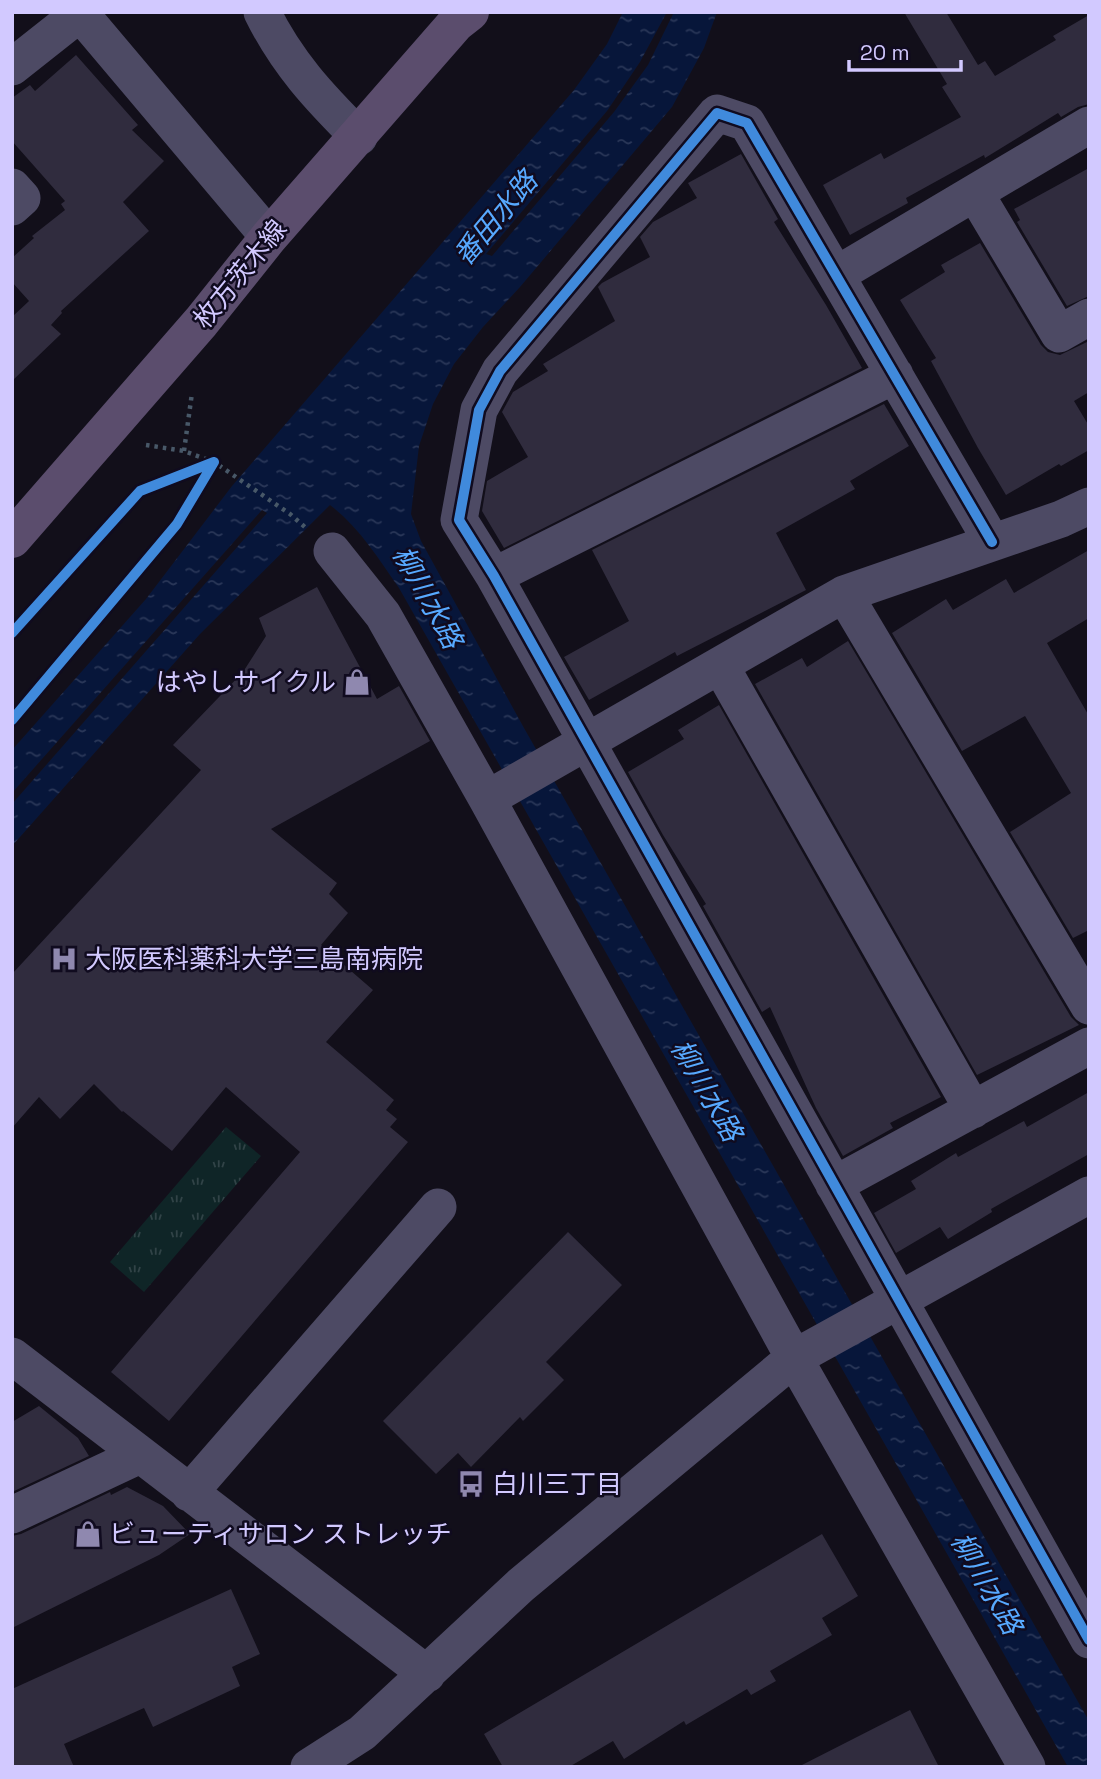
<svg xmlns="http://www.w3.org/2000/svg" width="1101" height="1779" font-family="'Space Grotesk','Noto Sans JP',sans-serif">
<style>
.grass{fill:url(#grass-tufts)}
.water{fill:url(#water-ripples)}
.building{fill:#302c3e}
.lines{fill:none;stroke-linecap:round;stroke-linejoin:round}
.path{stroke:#485868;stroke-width:4.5;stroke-dasharray:3.5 5;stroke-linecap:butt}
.minor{stroke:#4d4a64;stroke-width:37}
.major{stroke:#5b4d6d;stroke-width:38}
.cycleway-casing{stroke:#100b1f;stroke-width:15}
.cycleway{stroke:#408adc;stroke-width:10}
.labels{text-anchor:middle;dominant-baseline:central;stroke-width:5;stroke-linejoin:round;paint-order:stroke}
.street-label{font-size:26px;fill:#d2c9ff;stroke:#100b1f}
.poi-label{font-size:26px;fill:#d2c9ff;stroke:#100b1f;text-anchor:start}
.water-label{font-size:28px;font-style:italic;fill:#57a9ff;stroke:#100b1f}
</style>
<defs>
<pattern id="grass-tufts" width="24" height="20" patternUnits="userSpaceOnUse" patternTransform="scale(1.75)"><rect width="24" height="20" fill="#0f2527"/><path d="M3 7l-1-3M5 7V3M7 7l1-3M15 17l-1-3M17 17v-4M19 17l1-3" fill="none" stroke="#314347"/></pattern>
<pattern id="water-ripples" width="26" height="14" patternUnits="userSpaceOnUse" patternTransform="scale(1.75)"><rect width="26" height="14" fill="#07163a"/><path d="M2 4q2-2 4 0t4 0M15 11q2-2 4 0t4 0" fill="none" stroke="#2a3758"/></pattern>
</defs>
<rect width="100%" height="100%" fill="#120f1a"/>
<path class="grass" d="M226 1127 261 1156 144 1292 110 1262Z"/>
<path class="water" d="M623 12H667L640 62 607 111 486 254 492 256 614 112 648 65 674 12H717L704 48 672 107 520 287 483 327 454 364 433 404 419 446 411 514 421 541 524 728 1089 1721V1767H1068L399 588C378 558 359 527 330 505L200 634 12 846V804L267 513 262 510 12 793V750L146 599 232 486 574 90 607 44Z"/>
<path class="building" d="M904 12H946L978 65 985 61 995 76 1056 40 1053 36 1089 15V104L1078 107 1061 117 1058 113 985 158 984 155 906 198 908 203 850 235 823 185 881 153 884 159 961 117 942 87 947 84Z
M76 55 138 125 132 130 164 161 123 202 149 231 61 311 62 313 51 325 61 334 12 381V317L29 301 12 282V258L34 238 32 236 65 210 61 204 65 201 12 141V98L30 85 35 91Z
M741 154 778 219 774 222 826 305 862 368 504 548 482 511 487 481 528 457 502 412 513 392 548 371 543 364 615 321 598 287 602 283 650 257 640 237 653 222 697 198 688 183Z
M1089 168V296L1067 306 1017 222 1020 220 1014 209Z
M980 243 1041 345 1048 352 1060 355 1089 341V392L1074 401 1089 426V450L1061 466 1059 464 1006 495 978 448 931 361 936 358 900 300 945 272 941 265Z
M884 404 909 446 850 481 855 489 776 533 806 590 677 656 675 652 589 700 564 657 629 621 592 550Z
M1089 550V618L1047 643 1089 716V930L1073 938 1010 832 1071 793 1025 716 962 751 892 633 946 599 953 610 1006 579 1014 593Z
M317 587 377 699 399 686 430 741 271 829 337 883 329 894 348 913 321 945 373 990 326 1042 394 1100 386 1110 397 1119 390 1127 408 1142 169 1421 111 1372 300 1152 226 1087 172 1151 123 1111 122 1112 94 1084 60 1119 39 1097 12 1128V974L201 770 173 745 243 672 266 636 259 618Z
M848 641 1071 1017 1079 1025 977 1075 755 684 802 658 807 667Z
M719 705 941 1097 890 1123 893 1128 843 1156 816 1108 770 1007 762 1012 703 906 706 904 663 835 628 772 684 739 678 730Z
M1089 1092V1154L991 1209 992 1212 948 1239 940 1227 896 1253 874 1213 916 1189 911 1181 956 1153 958 1157 1024 1121 1027 1127Z
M568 1232 622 1285 546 1362 564 1380 523 1421 520 1417 471 1467 458 1453 436 1474 383 1421Z
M39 1406 78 1438 89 1456 12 1492V1422Z
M127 1487 163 1506 190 1534 159 1555 12 1628V1536L21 1534 110 1492 111 1495Z
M822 1534 858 1596 822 1618 832 1635 770 1671 776 1681 751 1695 747 1689 686 1725 684 1721 624 1759 613 1741 569 1767H503L484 1734Z
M231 1589 260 1654 232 1667 240 1686 153 1727 144 1708 64 1744 74 1767H12V1689Z
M910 1710 939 1767H798Z"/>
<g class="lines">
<path class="path" d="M146 445 184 451 214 462 290 514 306 528
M184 451 192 393"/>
<path class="minor" d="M79 12 269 237
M262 12C287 63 319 97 359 137
M12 67 79 14
M12 187 22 198 12 207
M975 193 1059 334 1089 317
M836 275 1089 125
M992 542 747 123 717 113 500 371 479 410 459 520 494 576 1089 1640
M332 551 383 615 487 799 794 1358 1027 1767
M494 576 895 375
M844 594 1089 1006
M720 665 973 1110
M487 799 844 594 1061 519 1089 506
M834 1185 1089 1046
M12 1356 427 1674
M189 1493 438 1207
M12 1515 140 1455
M309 1767 362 1733 521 1585 794 1358 1089 1195"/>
<path class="major" d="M12 539 201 322 269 237 456 23 470 12"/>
<defs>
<path id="cycleway" d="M992 542 747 123 717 113 500 371 479 410 459 520 494 576 1089 1640
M12 633 140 491 214 462
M12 720 177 524 214 462"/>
</defs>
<use href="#cycleway" class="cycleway-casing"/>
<use href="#cycleway" class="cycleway"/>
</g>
<defs>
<symbol id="shop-bare" viewBox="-9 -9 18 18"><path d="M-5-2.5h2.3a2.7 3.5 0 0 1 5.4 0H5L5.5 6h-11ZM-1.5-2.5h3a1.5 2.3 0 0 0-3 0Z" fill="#8f88af" stroke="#100b1f" stroke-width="2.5" paint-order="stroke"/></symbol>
<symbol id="hospital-bare" viewBox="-9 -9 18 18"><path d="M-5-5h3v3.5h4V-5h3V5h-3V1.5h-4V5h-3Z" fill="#8f88af" stroke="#100b1f" stroke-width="2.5" paint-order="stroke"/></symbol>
<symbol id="bus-bare" viewBox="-9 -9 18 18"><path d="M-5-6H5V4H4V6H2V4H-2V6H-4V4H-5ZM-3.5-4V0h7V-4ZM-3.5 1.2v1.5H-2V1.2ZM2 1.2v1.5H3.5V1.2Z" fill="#8f88af" stroke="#100b1f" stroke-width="2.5" paint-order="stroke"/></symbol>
</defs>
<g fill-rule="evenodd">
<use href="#shop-bare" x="338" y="663" width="38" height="38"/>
<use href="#hospital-bare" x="45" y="940" width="38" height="38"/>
<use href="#bus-bare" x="452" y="1465" width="38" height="38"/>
<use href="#shop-bare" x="69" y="1515" width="38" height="38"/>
</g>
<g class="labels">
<g class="street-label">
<text transform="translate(240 274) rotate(-51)">枚方茨木線</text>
</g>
<g class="poi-label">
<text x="336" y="682" text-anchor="end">はやしサイクル</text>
<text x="85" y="959">大阪医科薬科大学三島南病院</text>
<text x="492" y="1484">白川三丁目</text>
<text x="109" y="1534">ビューティサロン ストレッチ</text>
</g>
<g class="water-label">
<text transform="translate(495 218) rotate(-50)">番田水路</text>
<text transform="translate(428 597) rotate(61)">柳川水路</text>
<text transform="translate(707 1090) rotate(60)">柳川水路</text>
<text transform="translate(987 1583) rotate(60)">柳川水路</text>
</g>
</g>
<rect width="1101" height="1779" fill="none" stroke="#d2c9ff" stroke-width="28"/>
<path d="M849 60v10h112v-10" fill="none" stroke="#d2c9ff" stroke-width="3.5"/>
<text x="860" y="60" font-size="21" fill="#d2c9ff" stroke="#100b1f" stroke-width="5" paint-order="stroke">20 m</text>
</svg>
